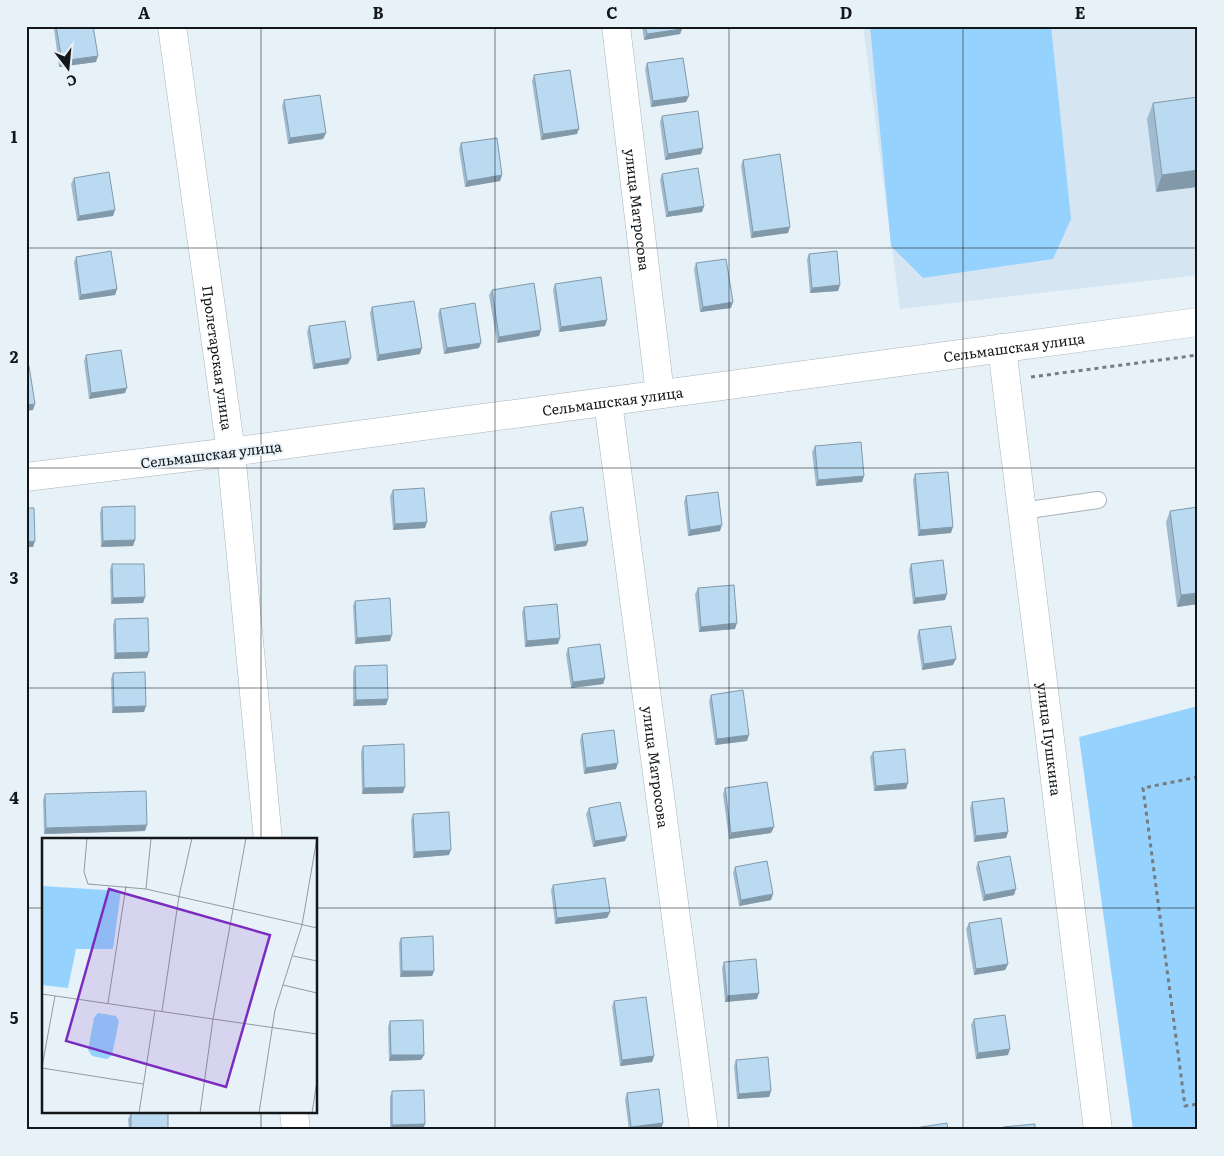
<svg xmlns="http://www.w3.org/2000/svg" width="1224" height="1156" font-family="Literata,serif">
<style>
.built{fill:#d5e5f2}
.green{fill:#96d2fe}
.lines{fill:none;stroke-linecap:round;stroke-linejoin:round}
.lane-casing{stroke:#abb4bb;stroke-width:18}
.street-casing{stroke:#abb4bb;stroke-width:29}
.secondary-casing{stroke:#abb4bb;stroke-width:29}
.path{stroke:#767d81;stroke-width:3;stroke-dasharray:4 4;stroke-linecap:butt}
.lane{stroke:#fff;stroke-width:16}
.street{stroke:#fff;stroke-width:28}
.secondary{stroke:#fff;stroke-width:28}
.wall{fill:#a0bbd0}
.shaded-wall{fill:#8299a9}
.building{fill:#badaf2;stroke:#8299a9}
.grid{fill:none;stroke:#131719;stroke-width:1;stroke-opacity:0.55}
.labels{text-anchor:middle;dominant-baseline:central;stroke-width:4;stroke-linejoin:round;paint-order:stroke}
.street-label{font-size:14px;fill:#131719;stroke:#e7f1f8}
.inset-road{fill:none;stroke:#929a9f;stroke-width:1}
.view{fill:#7b2cbf;fill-opacity:0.15;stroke:#7b2cbf;stroke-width:2.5}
.inset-edge{fill:none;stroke:#131719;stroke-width:2.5}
.neatline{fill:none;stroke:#131719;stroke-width:2}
.grid-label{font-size:16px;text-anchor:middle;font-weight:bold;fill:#131719}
</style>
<rect width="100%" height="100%" fill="#e7f1f8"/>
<path class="built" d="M863 26H1198V275L900 309Z"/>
<path class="green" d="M870 26H1051L1071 219 1053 259 923 278 891 246Z
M1198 706V1130H1133L1079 737Z"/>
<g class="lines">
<defs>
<path id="lane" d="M1022 511 1098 500"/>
<g id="street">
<path id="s1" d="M616 26 660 394"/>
<path id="s2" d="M1002 348 1098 1130"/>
<path id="s3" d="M608 402 704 1130"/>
<path d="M26 477 231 452"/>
</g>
<g id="secondary">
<path id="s4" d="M172 26 231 452 268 840"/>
<path id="s5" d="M231 452 1198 322"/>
<path d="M294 1112 296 1130"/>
</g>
</defs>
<use href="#lane" class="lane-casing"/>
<use href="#street" class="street-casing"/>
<use href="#secondary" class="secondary-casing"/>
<path class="path" d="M1031 377 1198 355
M1198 777 1143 788 1185 1106 1198 1104"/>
<use href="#lane" class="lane"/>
<use href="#street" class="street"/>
<use href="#secondary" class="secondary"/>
</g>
<path class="wall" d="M55 26H93L96 62 59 67 54 29Z
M642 26H682V29L680 34 644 40Z
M647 63 686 102 651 107 645 69Z
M534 75 577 134 541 140 532 81Z
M1198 97 1156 192 1147 119 1153 103Z
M284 100 326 133 323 139 288 144 282 106Z
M662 116 703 148 701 154 665 160 660 122Z
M461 143 502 175 500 181 465 187 459 149Z
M743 160 788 233 751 238 741 166Z
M662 174 704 206 702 212 666 217 660 180Z
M74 178 113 216 77 221 71 184Z
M809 254 840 285 838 291 810 293 807 259Z
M76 257 117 289 115 295 79 300 74 262Z
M696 263 731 308 700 312 694 269Z
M555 284 607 320 605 326 559 332 553 290Z
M492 290 541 330 539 336 497 343 489 295Z
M372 307 420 354 377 361 370 313Z
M440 309 479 348 444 354 438 314Z
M309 326 348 364 313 369 307 332Z
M86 355 125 393 89 399 84 361Z
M815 446 864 476 862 482 816 486 812 452Z
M915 474 951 533 918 536 913 480Z
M393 490 425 528 393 530 390 496Z
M686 496 720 531 688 536 684 502Z
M102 507 135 540 133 546 101 547 100 513Z
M1198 507V604L1177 607 1166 522 1170 511Z
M551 512 588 541 586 546 554 551 549 517Z
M112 564 145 597 143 603 111 604 110 570Z
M911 564 945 600 913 604 909 570Z
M698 588 735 629 699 632 695 594Z
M355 601 390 641 355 644 353 606Z
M524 607 558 644 525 647 522 613Z
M115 619 147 658 114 659 113 625Z
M919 630 953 665 922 670 917 636Z
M568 648 605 678 603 684 571 688 566 654Z
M355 666 388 699 386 705 353 706V672Z
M113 673 144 712 112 713 111 679Z
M711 695 747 741 715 745 709 701Z
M582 734 616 769 584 774 580 740Z
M363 746 403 793 362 794 361 752Z
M873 752 906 789 874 791 870 757Z
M725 788 771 833 729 839 723 794Z
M45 794 145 831 44 834 43 800Z
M972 802 1008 832 1006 838 974 842 970 808Z
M589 808 625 841 593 847 586 814Z
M413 814 449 855 413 858 411 820Z
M978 862 1014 895 983 901 976 868Z
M735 867 771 900 739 906 733 873Z
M553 885 610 912 607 918 555 924 551 890Z
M969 923 1008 964 1005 970 974 975 966 929Z
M401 938 434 971 432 976 400 977 399 943Z
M724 962 757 999 725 1002 722 968Z
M614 1001 654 1056 652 1062 620 1066 612 1007Z
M974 1019 1008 1055 976 1059 971 1025Z
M390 1021 424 1055 421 1060 389 1061 388 1027Z
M736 1060 771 1091 769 1097 737 1099 734 1066Z
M392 1091 425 1124 423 1129 390 1130V1097Z
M627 1093 663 1123 661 1129 652 1130H629L625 1099Z
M131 1113 168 1130H129L128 1119Z"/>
<path class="shaded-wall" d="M682 29 680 34 644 40 647 34Z
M98 56 96 62 59 67 62 61Z
M689 96 686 102 651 107 653 101Z
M579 129 577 134 541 140 543 134Z
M326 133 323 139 288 144 290 138Z
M703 148 701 154 665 160 668 154Z
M1198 170V187L1156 192 1162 175Z
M502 175 500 181 465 187 467 181Z
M704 206 702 212 666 217 668 212Z
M115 210 113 216 77 221 79 216Z
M790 227 788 233 751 238 753 232Z
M840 285 838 291 810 293 812 288Z
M117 289 115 295 79 300 81 295Z
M733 302 731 308 700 312 703 307Z
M607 320 605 326 559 332 561 327Z
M541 330 539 336 497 343 499 337Z
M481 343 479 348 444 354 447 348Z
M422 348 420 354 377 361 379 355Z
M351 358 348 364 313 369 315 364Z
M127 388 125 393 89 399 91 393Z
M35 404 33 410 26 411V405Z
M864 476 862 482 816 486 818 480Z
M427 522 425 528 393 530 395 524Z
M722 525 720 531 688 536 690 530Z
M953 527 951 533 918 536 920 530Z
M135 540 133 546 101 547 103 541Z
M35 541 33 547H26V542Z
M588 541 586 546 554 551 556 545Z
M1198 593V604L1177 607 1181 595Z
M947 594 945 600 913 604 915 598Z
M145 597 143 603 111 604 113 598Z
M737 623 735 629 699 632 701 627Z
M392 635 390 641 355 644 357 638Z
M560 638 558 644 525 647 527 641Z
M149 652 147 658 114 659 116 653Z
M956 659 953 665 922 670 924 664Z
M605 678 603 684 571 688 573 682Z
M388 699 386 705 353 706 356 700Z
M146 706 144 712 112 713 114 707Z
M749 735 747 741 715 745 717 739Z
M618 763 616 769 584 774 586 768Z
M908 783 906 789 874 791 876 786Z
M405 787 403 793 362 794 364 788Z
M147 825 145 831 44 834 46 828Z
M774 827 771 833 729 839 731 833Z
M1008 832 1006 838 974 842 976 836Z
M627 836 625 841 593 847 595 841Z
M451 850 449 855 413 858 415 852Z
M1016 889 1014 895 983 901 985 895Z
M773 894 771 900 739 906 741 900Z
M610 912 607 918 555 924 557 918Z
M1008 964 1005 970 974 975 976 969Z
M402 971H434L432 976 400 977Z
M759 993 757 999 725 1002 727 996Z
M1010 1049 1008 1055 976 1059 978 1053Z
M391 1055H424L421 1060 389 1061Z
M654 1056 652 1062 620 1066 622 1060Z
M771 1091 769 1097 737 1099 739 1094Z
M663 1123 661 1129 652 1130H630L631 1127Z
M425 1124 423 1129 390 1130 392 1125Z"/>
<path class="building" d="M56 26H93L98 56 62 61Z
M645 26H682V29L647 34Z
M683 58 689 96 653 101 647 63Z
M570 70 579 129 543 134 534 75Z
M320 95 326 133 290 138 284 100Z
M1198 97V170L1162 175 1153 103Z
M698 111 703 148 668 154 662 116Z
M497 138 502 175 467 181 461 143Z
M780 154 790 227 753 232 743 160Z
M698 168 704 206 668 212 662 174Z
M109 172 115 210 79 216 74 178Z
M111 251 117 289 81 295 76 257Z
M837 251 840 285 812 288 809 254Z
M726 259 733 302 703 307 696 263Z
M601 277 607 320 561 327 555 284Z
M534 283 541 330 499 337 492 290Z
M414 301 422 348 379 355 372 307Z
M475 303 481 343 447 348 440 309Z
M345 321 351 358 315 364 309 326Z
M121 350 127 388 91 393 86 355Z
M26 366H29L35 404 26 405Z
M861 442 864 476 818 480 815 446Z
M948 472 953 527 920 530 915 474Z
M424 488 427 522 395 524 393 490Z
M718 492 722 525 690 530 686 496Z
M135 506V540L103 541 102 507Z
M583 507 588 541 556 545 551 512Z
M1198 507V593L1181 595 1170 511Z
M26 508H34L35 541 26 542Z
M943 560 947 594 915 598 911 564Z
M112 564H144L145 597 113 598Z
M734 585 737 623 701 627 698 588Z
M390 598 392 635 357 638 355 601Z
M557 604 560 638 527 641 524 607Z
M148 618 149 652 116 653 115 619Z
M951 626 956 659 924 664 919 630Z
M600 644 605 678 573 682 568 648Z
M387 665 388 699 356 700 355 666Z
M145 672 146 706 114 707 113 673Z
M743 690 749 735 717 739 711 695Z
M614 730 618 763 586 768 582 734Z
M404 744 405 787 364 788 363 746Z
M905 749 908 783 876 786 873 752Z
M767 782 774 827 731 833 725 788Z
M146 791 147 825 46 828 45 794Z
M1004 798 1008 832 976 836 972 802Z
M620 802 627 836 595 841 589 808Z
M449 812 451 850 415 852 413 814Z
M1010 856 1016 889 985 895 978 862Z
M767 861 773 894 741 900 735 867Z
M605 878 610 912 557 918 553 885Z
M1001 918 1008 964 976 969 969 923Z
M433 936 434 971H402L401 938Z
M756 959 759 993 727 996 724 962Z
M646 997 654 1056 622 1060 614 1001Z
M1005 1015 1010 1049 978 1053 974 1019Z
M423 1020 424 1055H391L390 1021Z
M768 1057 771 1091 739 1094 736 1060Z
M659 1089 663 1123 631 1127 627 1093Z
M424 1090 425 1124 392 1125V1091Z
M168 1112V1130H131V1113Z
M947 1123 948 1130H915V1128Z
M1035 1124V1130H1003V1127Z"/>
<path class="grid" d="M261 26V840M495 26V1130M729 26V1130M963 26V1130M26 248H1198M26 468H1198M26 688H1198M26 908H44M316 908H1198M261 1112V1130"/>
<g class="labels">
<g class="street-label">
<text stroke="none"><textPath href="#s1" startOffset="185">улица Матросова</textPath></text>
<text stroke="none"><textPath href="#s5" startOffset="790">Сельмашская улица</textPath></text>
<text stroke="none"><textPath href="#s4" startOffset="335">Пролетарская улица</textPath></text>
<text stroke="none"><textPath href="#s5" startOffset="385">Сельмашская улица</textPath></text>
<text transform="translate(211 454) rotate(-7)">Сельмашская улица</text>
<text stroke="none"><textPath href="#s2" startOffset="394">улица Пушкина</textPath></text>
<text stroke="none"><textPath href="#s3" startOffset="368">улица Матросова</textPath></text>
</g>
</g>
<g transform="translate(42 838)">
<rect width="275" height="275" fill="#e7f1f8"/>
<path d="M0 48 79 53 71 111H34L26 150 0 147ZM56 175 74 178 77 183 70 217 65 221 50 218 46 212 52 180Z" fill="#96d2fe"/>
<path class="inset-road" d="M45 0 42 34 46 46 104 51 275 90M104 51 109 0M251 118 275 123M241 147 275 155M0 156 171 181 204 0M66 165 84 48M120 173 137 58 150 0M0 229 13 158M0 230 101 246M97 275 113 172M158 275 171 181 275 196M217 275 233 172 260 87 275 0M270 275 275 243"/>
<path class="view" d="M67 51 228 97 184 249 24 203Z"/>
<rect width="275" height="275" class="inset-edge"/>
</g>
<rect width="1224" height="1156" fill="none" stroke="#e7f1f8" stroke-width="55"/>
<g transform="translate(68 68) rotate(164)" stroke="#e7f1f8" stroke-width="4" paint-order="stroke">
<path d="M0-4L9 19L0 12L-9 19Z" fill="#131719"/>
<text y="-8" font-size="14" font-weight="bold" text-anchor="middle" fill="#131719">С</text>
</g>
<rect x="28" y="28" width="1168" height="1100" class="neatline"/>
<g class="grid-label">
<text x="144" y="19">A</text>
<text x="378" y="19">B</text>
<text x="612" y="19">C</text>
<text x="846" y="19">D</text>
<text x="1080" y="19">E</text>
<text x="14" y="143">1</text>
<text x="14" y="363">2</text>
<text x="14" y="584">3</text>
<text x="14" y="804">4</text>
<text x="14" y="1024">5</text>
</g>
</svg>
